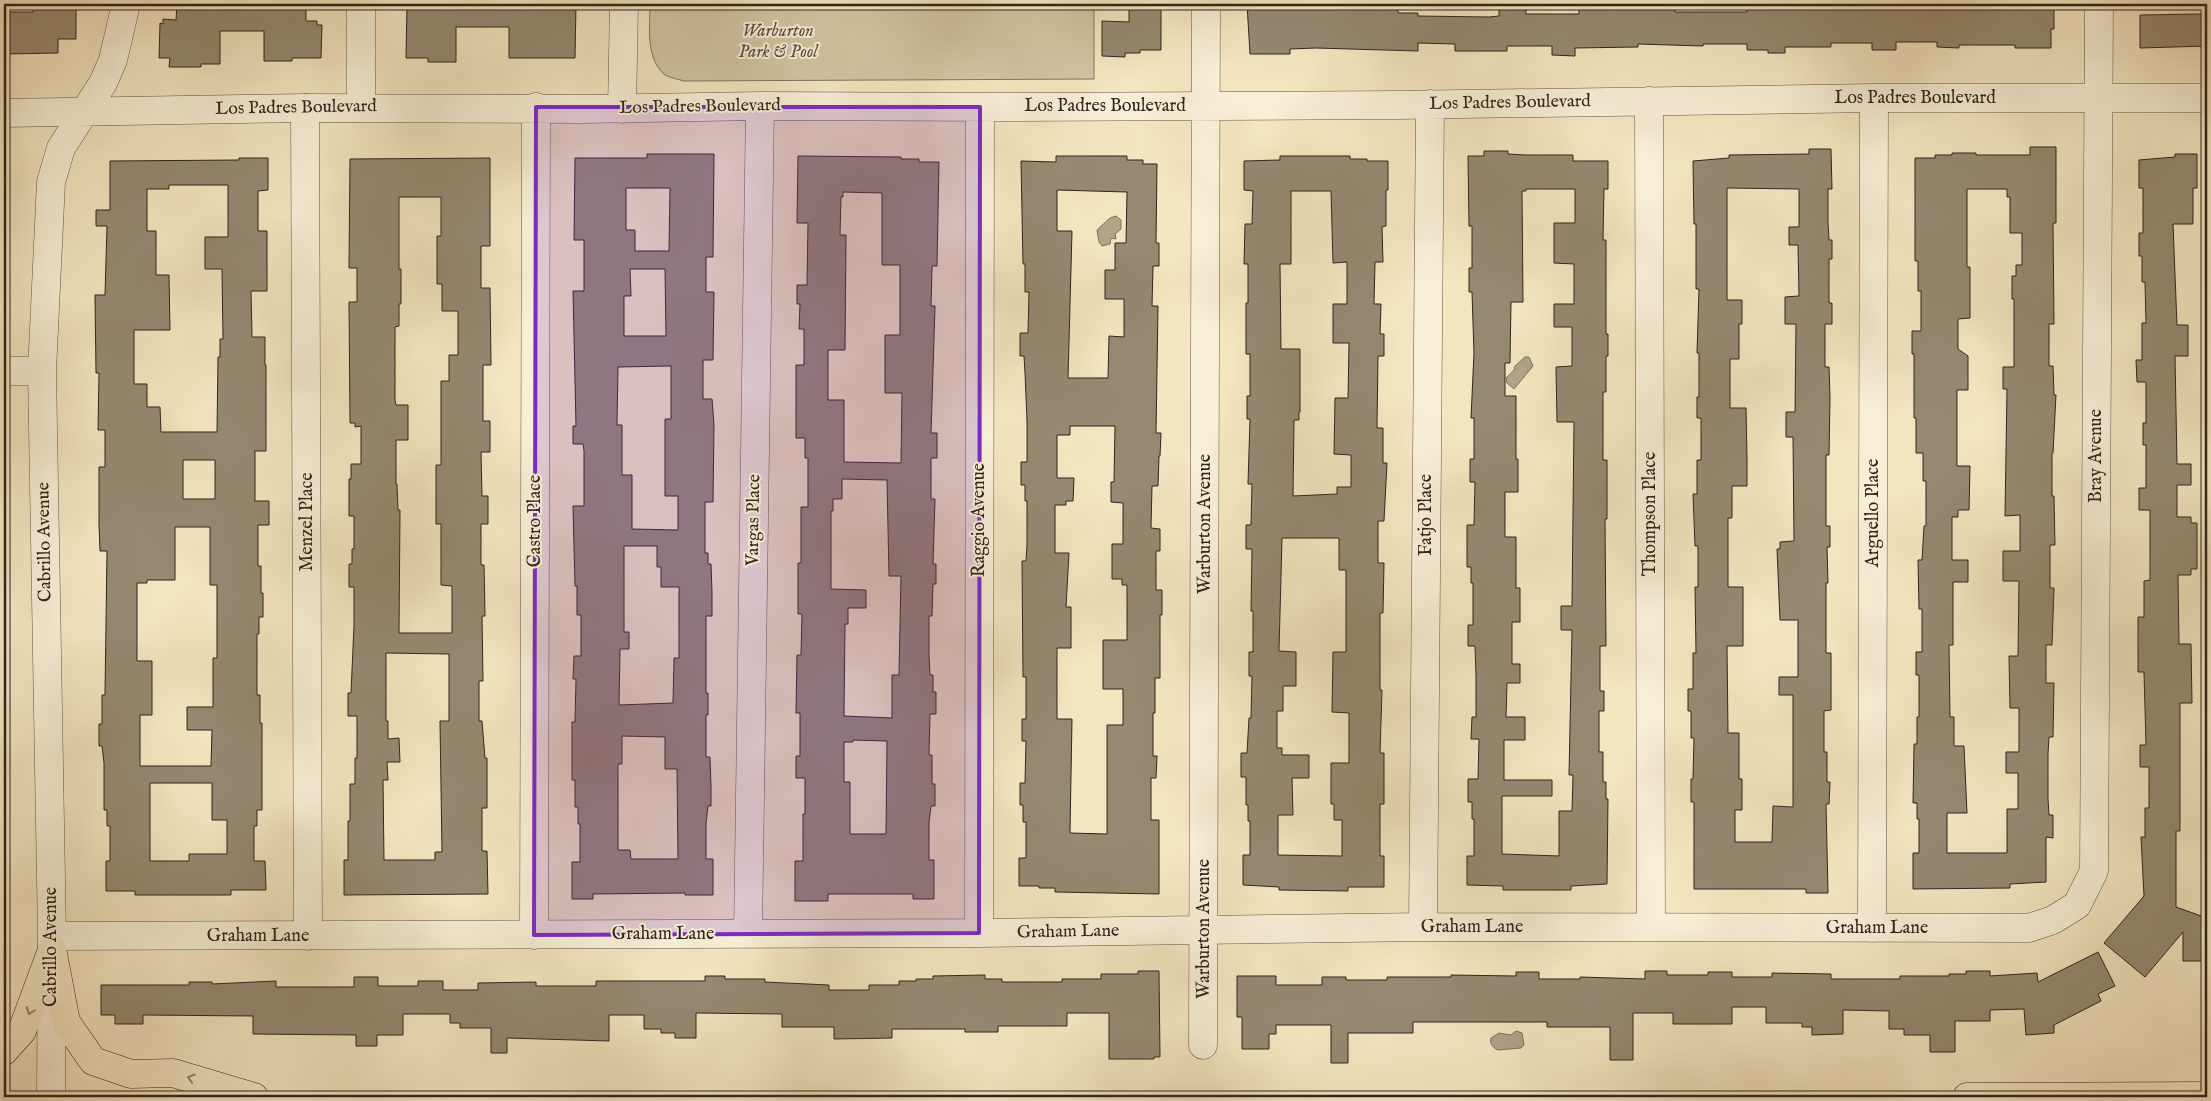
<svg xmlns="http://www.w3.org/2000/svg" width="2211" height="1101" font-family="'IM FELL English',serif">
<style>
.green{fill:#d2c4a4;stroke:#817460}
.water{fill:#b1a489;stroke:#7d715e}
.building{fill:#958972;stroke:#30251d;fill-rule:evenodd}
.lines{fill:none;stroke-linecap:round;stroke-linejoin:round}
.minor-casing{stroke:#615546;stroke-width:29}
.highway-casing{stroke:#30251d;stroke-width:29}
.minor{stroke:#f7eed6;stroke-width:28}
.highway{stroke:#f3e5c0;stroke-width:28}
.oneway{stroke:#92856e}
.marked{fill:#7b2cbf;fill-opacity:0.2;stroke:#7b2cbf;stroke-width:4;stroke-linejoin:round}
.labels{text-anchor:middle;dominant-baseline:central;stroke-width:4;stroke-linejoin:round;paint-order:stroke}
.park-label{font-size:18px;font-style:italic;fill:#584d3f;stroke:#f7eed6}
.street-label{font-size:18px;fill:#30251d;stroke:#f7eed6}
</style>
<rect width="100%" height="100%" fill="#f3e5c0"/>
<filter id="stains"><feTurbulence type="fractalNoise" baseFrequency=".004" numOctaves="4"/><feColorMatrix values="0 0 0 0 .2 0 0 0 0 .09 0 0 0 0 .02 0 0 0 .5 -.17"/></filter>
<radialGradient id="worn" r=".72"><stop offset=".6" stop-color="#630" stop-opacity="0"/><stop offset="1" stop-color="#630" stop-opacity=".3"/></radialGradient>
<path class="green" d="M650 4H1094V79L684 81C678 79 670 78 665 75 645 58 650 27 650 4Z"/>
<path class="water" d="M1116 216 1121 220V229L1115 234 1116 239 1111 238 1110 244 1102 246 1099 242 1097 230 1110 218Z
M1525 357H1529L1533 366 1514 389 1507 383 1506 378 1514 370 1515 366Z
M1516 1031 1522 1033 1524 1045 1521 1048 1498 1050C1494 1049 1489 1043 1491 1038L1499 1033 1511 1035Z"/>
<path class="building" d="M33 4H76V39H58V53L4 54V12H33Z
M177 4H306V21H317V25H322L321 58H292V61H264V31H220V64H201V67H169L170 58H159L160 23 163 24V19L176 20Z
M407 4 547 6V4H576L575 58H509V27H456V62H428V58H406Z
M1129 4H1161V50H1140V53H1125V57L1102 56V21L1129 22Z
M1247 4H1398V13H1418V16L1489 17 1499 16V4H1526V14H1579V4H1675V12H1747V4H2054V29H2051V48H2015V45H1959V48L1937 47V42H1896V50H1872V43H1831V47H1785V53H1768V50H1747V44H1703V46L1638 44V47L1575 48V56L1552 55V46H1507V51H1455V44L1418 43V51L1316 48 1290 49V54H1250Z
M2198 14 2207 15V46L2140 48V15Z
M2030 147H2056V223H2053L2054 324H2049V366H2053L2054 395H2056L2053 453H2052V496H2054L2055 545H2050V588H2054L2052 645H2046V683H2054L2053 737H2049L2048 754V799L2049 815H2053V838L2046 837V882L2010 884V888L1913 889V853H1919V819H1917V803H1913L1914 744H1917V717H1919V675H1916V652H1922V609H1919L1918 560H1922L1924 526H1926V481H1923V453H1916V418H1914V354H1912V331H1921V291H1918V261H1915V158H1935V155H1952V153H1976V155H2030ZM1967 189H2007V197H2010V233H2022V265H2016V276H2012V299H2014V367H2003V389H2007L2005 516 2020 515V551H2003V581H2019L2018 656H2009L2010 708H2019V752H2006V773H2018V809H2007V853H1947V813H1967L1964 746H1954V717H1950L1949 645H1953V582H1968V560H1952V517H1958V510H1969L1970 466H1957V390H1968V356L1958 349V319L1970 318V267H1967Z
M1809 149H1831L1832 189H1828V222L1829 240H1832V259H1829V303H1832V324H1825V367H1829L1830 397 1829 455H1826V526H1830V547H1827L1828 583H1826V653H1831V710L1824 711V752H1827V782H1830L1829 804H1826L1828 893H1806V889H1694V802H1691V779H1693L1694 738H1691V711H1688V689H1693V653H1696L1695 587H1698V546H1695L1693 494H1697V460H1701V418H1697V397H1699V353H1697L1699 289H1696V224H1694L1693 161 1729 158V155L1809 154ZM1727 188 1799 189V227H1789V245H1798L1799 296 1785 297V324H1796L1795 412H1786V437H1793L1794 541 1780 542V549H1777L1780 620H1798V677H1779V695H1793V807L1773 806 1772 842H1735V810H1742V779H1739V733H1728L1727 646H1743V587H1728V518H1732V486H1747V459L1746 408H1730V359H1739V324H1742V300H1727Z
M1484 151H1508V154L1526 155H1573V161H1608V189H1604L1603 240H1606V334H1608V356H1606V392H1603V460H1607V519H1605L1606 646H1600V691H1604V711H1599V752H1603V782H1606V799H1608L1607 884 1571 886V890H1503V886L1467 885V856H1474V819H1472V802H1468V779H1478L1479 739H1471L1472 717H1476V676L1475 646H1468V625H1473V583H1471V567H1467V525H1474L1475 482H1470V459H1474V418H1471L1474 353 1472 292H1469V268H1472V226H1469L1468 156H1484ZM1526 189H1575V223H1554V263L1574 264V304H1554V327H1572V366L1556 367 1557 422H1574L1572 606H1561V630H1572L1569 775H1573L1572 811H1559V856L1502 854V796H1552V780H1504V740H1525V717H1506L1507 683H1520V664H1512V622H1520V588H1516V537H1505V492H1518V459H1516V396H1505V363H1510L1511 302H1523L1522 191H1526Z
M647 154H714L713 257H706V292H714L713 360H703V399H712L714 425 713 502H705V553H708V564H711L712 592V616H706V693H708V715H706V757H710L711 786V806H708L706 824V859H713V895H685V893L593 894V899H572V862H580V824H578V807H575V780H572V722H575L576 679H573L574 656H581V615H577V586H575L573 506H584V451L583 444H573V426H576L573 291H584V240H574L575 158H647ZM626 188H670L669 251H635V230H626ZM630 269H665L666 336H624V296H631ZM671 366V419H665V496H678V530L632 529V475H622V425H617L618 367ZM624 546H657V567H661V587H679V658H674L673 703 619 705 620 649H629V632H624ZM622 736 665 737V769H677L678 859H631L630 850H618V764H622Z
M2175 154H2197V188H2193V224H2173L2177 325H2188V356H2175L2177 464H2191V485H2177V517H2191V523H2197V569H2191V575H2178L2179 644H2191L2192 703H2180V831H2176V907L2207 918V922L2203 934V961H2183V932L2145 977 2104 943 2144 896 2141 837H2145V808H2149V767H2140V745H2146L2144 672H2138V617H2144V581L2150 580V510H2139V488H2146V445H2143V423H2146V382H2137L2136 360H2142V323H2146L2145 282H2142V256H2139V233H2143V188H2139V160L2175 157Z
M798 156 901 157V159H919V162H939L937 266H932L931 306H935L931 433H937V458H931V499H935L933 564H936V584H933L932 616H929V655L930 675H933V692H936V714H930L929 755H932V784H935V806H931L929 823V860H934V899H913V894H828V901H795V861H803V814H805V778H796V756H800V713H796L797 655H801L802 614H798V563H801V507H808V458H805V438H796V365H804V329H799L800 304H797V285H807L808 223H797ZM843 192 882 193V265H900V335H885V393H902L901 463 844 462V400H828V350H845L846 235H840L841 197H843ZM842 479 887 480 889 576H901L899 675H892V718L844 716 845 624H848V608H866V590L831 589V511H833V499H842ZM853 740 887 741 886 834H850V782H844V742H853Z
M1056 156H1127V160H1143V164H1157L1156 243H1159V266H1153L1152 306H1158L1156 433H1161L1160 456H1159L1158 486H1152L1151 528 1160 529V551H1156V590H1162V615H1160V678H1155V713H1153V756H1157L1156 778H1151V820H1159V894L1055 892V888H1039V886H1019V858H1026V822H1023V805H1020V783H1025L1026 741H1022V719H1026V677H1023L1022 561H1026L1027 545V501H1025V485H1021V462H1027V420L1025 373 1024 356H1020V333H1028L1029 292H1025V264H1023L1021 161 1056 162ZM1057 190 1127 192 1126 243H1115V270H1105V299H1124V337L1109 336 1108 378H1068L1072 231H1057ZM1070 426H1115L1114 482H1111V502L1123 503V544H1112V579H1122V585H1127V640H1103V689H1123V725H1107V834L1070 833 1072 719H1057V648H1071V607H1066L1069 553H1055V505H1066V501H1073L1074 478H1057V435H1070Z
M1280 156H1350V159H1367V161H1388V190H1386V226L1382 227 1383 262H1375L1374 304H1381L1380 334H1384V356H1378L1377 428H1383V463H1387L1384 521H1378V563H1384L1383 613H1380V690H1382L1380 753H1384V804H1380V856H1384V887H1348V891L1279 890V887L1243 885V855H1250V821H1248V805H1246V777H1241V753H1247L1249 718H1251L1252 676H1249V652H1253V611H1251L1252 549H1246V525H1251L1252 484H1248L1250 419H1247V396H1250V354H1246V303H1248V264H1244L1245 224H1252L1253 191 1244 190V161L1280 160ZM1291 191H1331L1333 263 1347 262V304H1333V343H1349L1348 398H1335L1334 454 1351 455V487H1337V494L1293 496 1294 420H1299V412H1300V349H1281L1280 264H1291ZM1282 538H1339V570H1346V652H1333L1332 712 1349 713V763H1331V804H1334V820H1342V856L1278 855V815H1293L1292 778H1309V755H1282V748H1277V711H1283V686H1296V652L1279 651Z
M239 158H268V190L258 191V231H267V291H251L252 337H265V365H266V451H255V501H269V525H258V566H261V593H263V617H259V634H257V695H260V723H262V810H257V826H254V861H265L266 890H231V895H135V891H106V861H110V826H107V810H104V763L102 746H99V724H102V695H105L107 551H100L99 524V467H105V430H98L99 373H96L95 295H105L107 226H96V210H110V161L239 160ZM169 185H228V237H205V269H222L223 339H220V357H218L217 432H161L160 407H147V384H134V330H170L169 275H156V231H147V189H169ZM183 460H215V499H183ZM175 527H210V585H217V658H213V707H187V730H212L211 766H140V715H152V661H137V583H147V580H175ZM150 783H212V820H227V854H189V861H150Z
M490 158V246H481V288H490L491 365H483V421H490V452H481L482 496H488V524H481V565H484L485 616H482L483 681H479V721H482L485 758H487V808H482V851H487L488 894 344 895V860H348V821H350V784H355V758H357V716H348V693H351L354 625V587H349V564H352V549H354V516H349V479H351V464H361V426L355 427V423H350L349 302H357V268H349L350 159ZM399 197H441V236H437V284H442V311H458V355H449V381H441V465H436V524H441V585L452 586V633H399L400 510H398L397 484H396V440H408V405H396L395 400V327L399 326V304H401V269H399ZM386 653 449 654V721H440L442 852H435V860H384L383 780H388L387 762H400L399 738 388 739V721H386Z
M2098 952 2115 986 2098 994 2101 1001 2054 1025V1033L2026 1035 2024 1009 1990 1010V1021H1955V1052H1930V1035H1904V1029H1889V1011L1843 1010V1034L1812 1035V1027H1802V1023H1766V1007H1732V1024H1673V1013H1633V1060H1610V1027H1547V1022H1413V1033H1348V1063H1331V1025H1276V1034H1269V1049H1242V1017H1237V976H1276V985H1322V977H1346V980H1387V977H1451V975L1516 976V972H1539V979H1580V977L1645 979V971H1667V975H1708V972H1732V977H1772V973L1831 974V979H1900V976H1949V974H1966V971H1990V976L2037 973 2038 982Z
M1138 971H1159L1160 1057H1154V1059H1109V1013H1067V1026H998V1032H965V1029H892V1038L834 1039V1027H782V1014L696 1013V1038H675V1033H661V1029H644V1015H609V1041L507 1038V1053H491V1028H460V1023H450V1014H403V1035H377V1046H356V1035L253 1034V1016L143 1015V1024H115V1015H101V985H189V982H212V984L276 981V987H354V977H378V986H418V981H443V990H478V983L536 982V986H596V981H705V976H725V979H765V982L829 985V990H869V985H899V981H916V979H933V976L985 975V979H1002V982H1062V979H1101V974H1138Z"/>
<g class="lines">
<defs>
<path id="minor" d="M1649 101 1651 927
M361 107V4
M305 108 308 936
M622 109 624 4
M4 113 305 108 585 109 760 106 1004 107 1398 105 1874 98H2207
M4 371H42
M1423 927 1430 104
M1872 928 1874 98
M979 933 980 107
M748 934 760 106
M534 935 536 107
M52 936 979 933 1423 927 2029 928 2053 920 2077 905 2094 871 2099 4
M1203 1045 1206 4
M51 1097 52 936 42 371 51 182 61 148 103 83 113 60 126 4"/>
<path id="highway" d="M52 949 66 1022 93 1061 131 1074 173 1073 254 1097
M4 1051 22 1031 52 950
M1967 1097 2207 1096"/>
</defs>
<use href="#minor" class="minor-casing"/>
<use href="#highway" class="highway-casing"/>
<use href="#minor" class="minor"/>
<use href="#highway" class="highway"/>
</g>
<defs><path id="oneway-chevron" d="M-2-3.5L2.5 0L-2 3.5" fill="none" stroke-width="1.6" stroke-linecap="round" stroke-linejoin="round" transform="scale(1.25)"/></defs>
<g class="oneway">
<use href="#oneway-chevron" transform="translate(30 1011) rotate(111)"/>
<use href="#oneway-chevron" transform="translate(191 1078) rotate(-163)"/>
</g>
<path class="marked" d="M536 107H980L979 933 534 935Z"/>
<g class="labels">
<g class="park-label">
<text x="778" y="31">Warburton<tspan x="778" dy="21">Park &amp; Pool</tspan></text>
</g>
<g class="street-label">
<text x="1915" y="98">Los Padres Boulevard</text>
<text transform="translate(1510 103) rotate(-1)">Los Padres Boulevard</text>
<text x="1105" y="106">Los Padres Boulevard</text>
<text transform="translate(700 107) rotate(-1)">Los Padres Boulevard</text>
<text transform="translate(296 108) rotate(-1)">Los Padres Boulevard</text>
<text transform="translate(2096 456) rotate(-90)">Bray Avenue</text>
<text transform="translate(1873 513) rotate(-90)">Arguello Place</text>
<text transform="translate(1650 514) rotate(-90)">Thompson Place</text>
<text transform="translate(1426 515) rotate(-90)">Fatjo Place</text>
<text transform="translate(754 520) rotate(-89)">Vargas Place</text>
<text transform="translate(979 520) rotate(-90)">Raggio Avenue</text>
<text transform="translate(535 521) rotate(-90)">Castro Place</text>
<text transform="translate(307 522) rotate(-90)">Menzel Place</text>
<text transform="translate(1205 524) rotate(-90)">Warburton Avenue</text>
<text transform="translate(45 542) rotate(-91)">Cabrillo Avenue</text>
<text x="1472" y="927">Graham Lane</text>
<text x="1877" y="928">Graham Lane</text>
<text transform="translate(1204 929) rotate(-90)">Warburton Avenue</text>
<text transform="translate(1068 932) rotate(-1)">Graham Lane</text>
<text x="663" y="934">Graham Lane</text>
<text x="258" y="936">Graham Lane</text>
<text transform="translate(51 947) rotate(-90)">Cabrillo Avenue</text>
</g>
</g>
<rect width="2211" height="1101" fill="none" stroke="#f3e5c0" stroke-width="20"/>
<rect x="5" y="5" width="2201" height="1091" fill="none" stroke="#30251d" stroke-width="2.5"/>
<rect x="10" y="10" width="2191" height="1081" fill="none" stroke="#30251d"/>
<rect width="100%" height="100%" filter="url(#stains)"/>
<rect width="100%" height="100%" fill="url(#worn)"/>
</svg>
